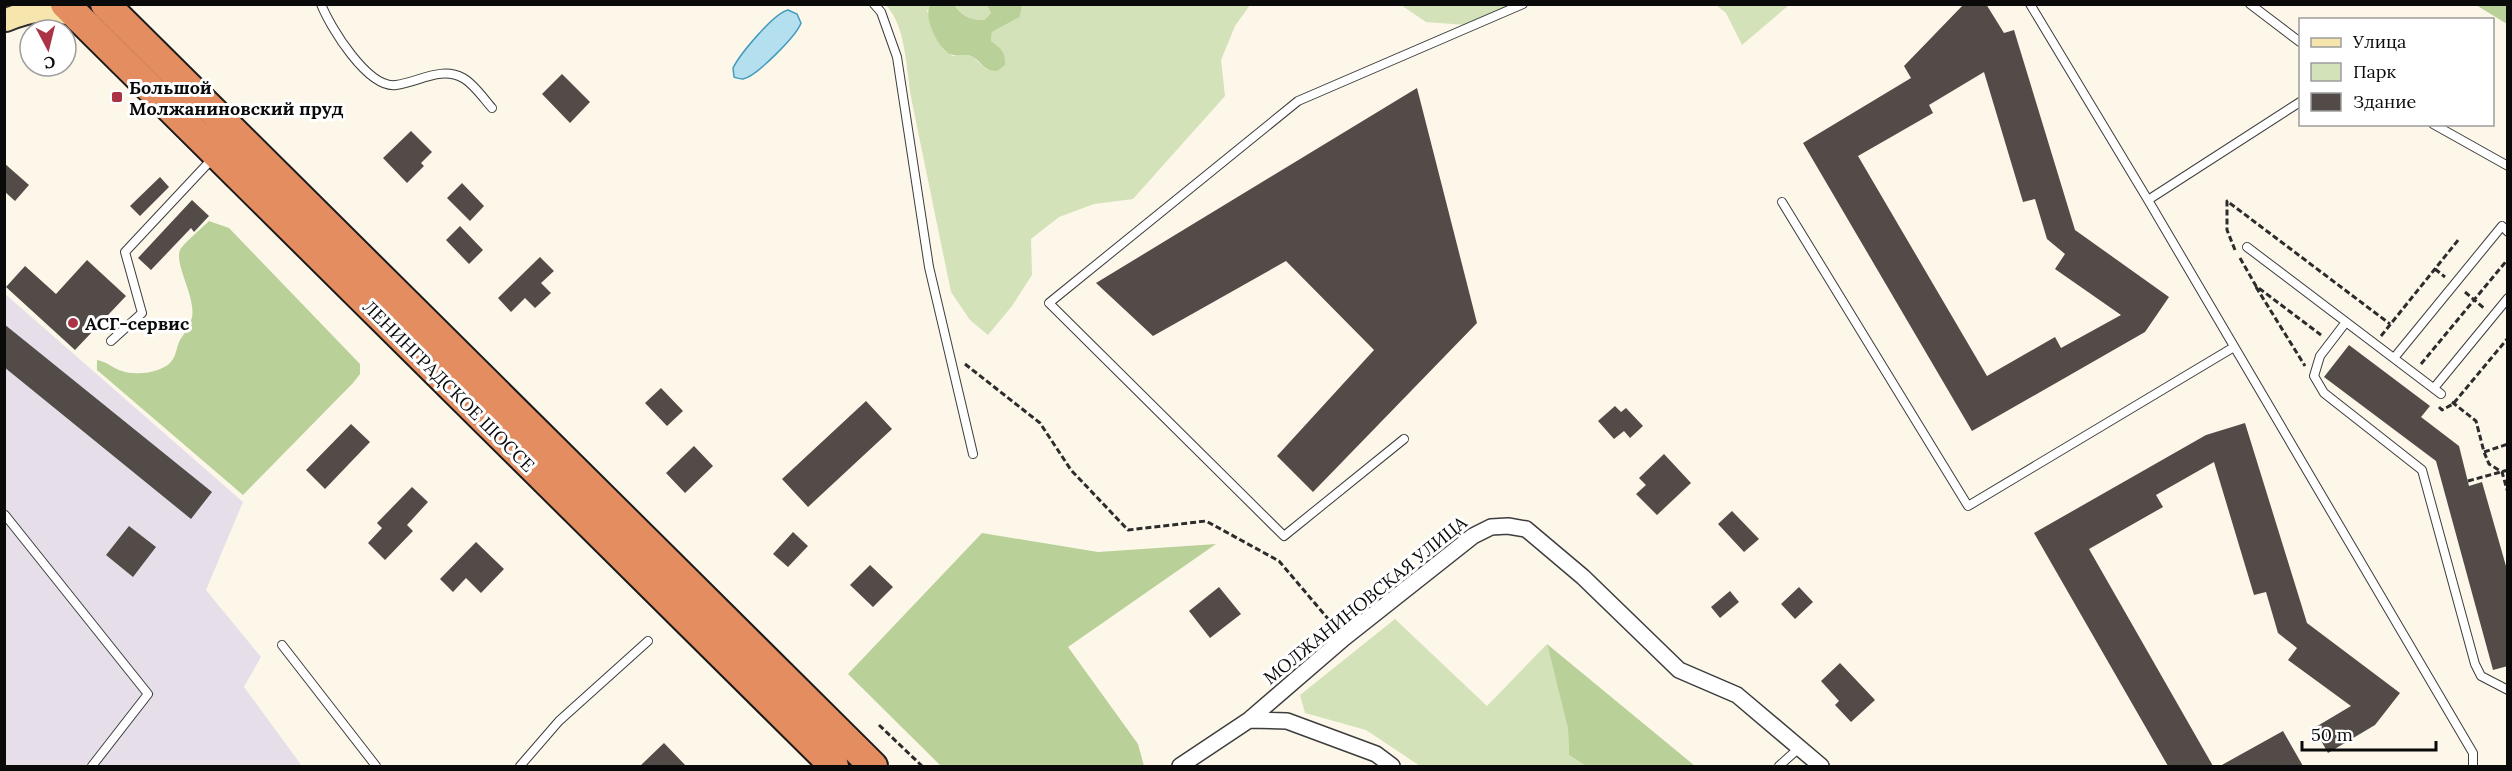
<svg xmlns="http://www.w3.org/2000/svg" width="2512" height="771" font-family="Lora,serif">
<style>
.industrial{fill:#e6dfe9}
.green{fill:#d3e2b8}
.forest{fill:#b9d199}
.water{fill:#b4dfee;stroke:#449bbd;stroke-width:1.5}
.building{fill:#524b48;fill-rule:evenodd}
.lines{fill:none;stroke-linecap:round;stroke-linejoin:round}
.lane-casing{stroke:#3d3d3d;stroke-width:10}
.street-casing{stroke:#3d3d3d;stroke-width:18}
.secondary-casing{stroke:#2c2c2c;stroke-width:26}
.highway-casing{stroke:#1b1b1b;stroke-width:32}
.path{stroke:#2c2c2c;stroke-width:3;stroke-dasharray:6 3;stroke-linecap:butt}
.lane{stroke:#fff;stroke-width:8}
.street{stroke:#fff;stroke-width:15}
.secondary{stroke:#f6e5ac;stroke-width:22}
.highway{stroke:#e38d61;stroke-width:28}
.poi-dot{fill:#aa3346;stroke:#fff;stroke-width:2}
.labels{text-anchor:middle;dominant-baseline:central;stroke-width:6;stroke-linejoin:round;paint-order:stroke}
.poi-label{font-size:18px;font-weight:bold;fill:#0a0a0a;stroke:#fff;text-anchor:start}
.street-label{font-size:18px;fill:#0a0a0a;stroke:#fff}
</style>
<rect width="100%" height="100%" fill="#fdf7ea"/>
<path class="industrial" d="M4 293 243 502 206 590 261 657 244 687 302 766H5Z"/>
<path class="green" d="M886 5H930L927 11 944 50 953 56 963 54 973 57 987 70 999 47 991 41 992 32 1020 17 1022 5H1250L1235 26 1221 60 1225 96 1133 199 1094 204 1059 217 1031 239 1032 275 1012 306 988 335 970 320 951 292C938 229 925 165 912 102 906 73 907 27 886 5Z
M954 5H987L991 13 984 20C970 20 962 16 954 5Z
M1401 5H1506L1503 13 1466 25 1426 22Z
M1716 5H1789L1742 45 1726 13Z
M1395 619 1487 706 1547 644 1568 729 1569 755 1586 766H1420L1366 730 1305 713 1300 695Z"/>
<path class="forest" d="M930 5H954C962 16 970 20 984 20L991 13 987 5H1022L1020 17 992 32 991 41C1001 48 1006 53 1005 65L997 71C982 70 984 64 973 57 965 53 957 57 950 54 938 48 923 17 930 5Z
M2476 5H2507V24Z
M209 221 229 228 360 364V374L353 383 243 495 97 370V360C108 362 112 368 122 371 136 376 165 373 173 359 176 354 177 347 179 342 183 334 190 327 192 317 196 297 174 264 180 250 182 245 204 226 209 221Z
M982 533 1098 552 1216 544 1068 647 1138 744 1144 766H941L848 674Z
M1547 644 1695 766H1586L1569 755 1568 729Z"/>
<path class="water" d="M788 10 797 14 801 23C797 35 757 76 743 79 742 79 735 78 734 77L733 68C740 54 774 13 788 10Z"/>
<path class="building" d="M1964 4H1986L2004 33 2014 30 2075 230 2169 297 2145 332 1972 431 1803 143 1911 78 1904 66ZM1984 72 2023 202 2035 199 2047 239 2065 254 2055 269 2121 315 2061 348 2055 337 1987 376 1858 156 1933 113 1929 105Z
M562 74 590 102 570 123 542 94Z
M1417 88 1477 323 1313 492 1277 456 1374 350 1286 261 1153 336 1096 283Z
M411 131 432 152 421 163 424 166 407 183 383 158Z
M4 163 29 185 15 201 4 191Z
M160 177 169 187 140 216 130 206Z
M462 183 484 206 470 221 447 198Z
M192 200 209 216 194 232 191 228 151 270 138 258Z
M460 226 483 250 469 264 446 240Z
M540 257 554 271 541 283 551 293 535 308 525 298 511 312 498 298Z
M87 260 126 296 75 350 6 287 25 266 56 294Z
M4 324 212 492 191 519 4 367Z
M2349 345 2430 406 2421 417 2459 446 2469 486 2482 482 2508 573V666L2493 670 2436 461 2324 377Z
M661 388 683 411 667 426 645 403Z
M866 401 892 429 808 507 782 479Z
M1615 406 1621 412 1626 408 1643 426 1630 438 1624 431 1614 439 1598 421Z
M2245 423 2307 623 2400 693 2375 725 2328 753 2314 728 2351 706 2288 660 2297 648 2278 633 2266 592 2254 595 2214 462 2156 495 2163 507 2089 549 2213 766H2168L2034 533 2206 435Z
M351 424 370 442 325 489 306 470Z
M694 446 713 466 685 493 666 473Z
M1664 454 1691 483 1657 515 1636 494 1646 485 1639 478Z
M412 487 428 502 407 525 413 531 385 560 368 543 382 528 377 523Z
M1732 511 1759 539 1744 552 1718 524Z
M129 526 156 547 133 577 106 555Z
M793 532 808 546 788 567 773 554Z
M476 542 504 569 481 593 466 578 453 592 440 579Z
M870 565 893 587 873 607 850 585Z
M1219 587 1241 614 1210 638 1189 611Z
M1799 587 1813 602 1795 619 1781 604Z
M1730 591 1739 602 1720 618 1711 607Z
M1840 663 1875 700 1851 722 1835 705 1839 701 1821 681Z
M2283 731 2303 766H2220Z
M664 743 686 766H640Z"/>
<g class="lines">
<defs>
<path id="lane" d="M321 4C330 27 368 89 396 85 419 82 441 66 463 78 474 84 484 99 492 108
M874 4 881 12 897 57 929 267 973 454
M2030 4 2148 200 2473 753V766
M2250 4 2300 42
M2433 124 2508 166
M2148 200 2300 102
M1782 202 1968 506 2234 347
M2247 247 2441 394
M2346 322 2320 356 2314 376 2324 393 2422 470 2475 664 2481 676 2508 690
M111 341 142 313 125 252 213 158
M2394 358 2502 226 2508 232
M2434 388 2508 298
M1404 439 1284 536 1049 303 1298 101 1523 4
M5 515 148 694 92 766
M282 645 376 766
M520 766 559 721 648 641
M1779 766 1799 748"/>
<path id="street" d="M1249 720 1287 721 1376 754 1392 766
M1180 766 1249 720 1344 638 1473 536 1491 527 1508 526 1526 529 1583 577 1679 670 1737 695 1821 766"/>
<path id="secondary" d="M6 20C34 9 46 7 75 15"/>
<path id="highway" d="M65 4 834 766
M105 4 873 766"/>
</defs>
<use href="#lane" class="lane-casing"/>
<use href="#street" class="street-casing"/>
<use href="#secondary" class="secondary-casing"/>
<use href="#highway" class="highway-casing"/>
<path class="path" d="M2235 250 2227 230V201L2390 324
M2240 258 2256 286 2321 335
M2435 269 2445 277
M2256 287 2305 366
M2465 292 2485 309
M2381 336 2459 239
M965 364 1040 423 1071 470 1128 530 1206 521 1279 561 1335 627
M2421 364 2508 259
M2452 402 2476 421 2484 452 2489 464 2502 472 2508 493
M2439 407 2442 410 2453 404 2508 338
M2484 452 2508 444
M2468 481 2508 470
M879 725 922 766"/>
<use href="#lane" class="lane"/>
<use href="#street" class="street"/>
<use href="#secondary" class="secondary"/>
<use href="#highway" class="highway"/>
</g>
<g class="poi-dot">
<rect x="111" y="91" width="12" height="12" rx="3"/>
<circle cx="73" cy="323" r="6"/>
</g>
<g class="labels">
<g class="poi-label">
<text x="129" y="87">Большой<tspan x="129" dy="21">Молжаниновский пруд</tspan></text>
<text x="85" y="323">АСГ-сервис</text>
</g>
<g class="street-label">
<text transform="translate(449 386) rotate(45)">ЛЕНИНГРАДСКОЕ ШОССЕ</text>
<text transform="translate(1365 600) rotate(-39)">МОЛЖАНИНОВСКАЯ УЛИЦА</text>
</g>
</g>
<rect width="2512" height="771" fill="none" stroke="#0a0a0a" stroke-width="12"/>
<rect x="2299" y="18" width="195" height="108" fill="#ffffff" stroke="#9d9d9d" stroke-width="1.5"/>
<rect x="2311" y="38" width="30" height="9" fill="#f6e5ac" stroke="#9d9d9d" stroke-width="1.5"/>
<text x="2353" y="48" font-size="18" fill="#0a0a0a">Улица</text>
<rect x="2311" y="63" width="30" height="18" fill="#d3e2b8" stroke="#9d9d9d" stroke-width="1.5"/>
<text x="2353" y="78" font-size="18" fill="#0a0a0a">Парк</text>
<rect x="2311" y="93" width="30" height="18" fill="#524b48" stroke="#9d9d9d" stroke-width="1.5"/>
<text x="2353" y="108" font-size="18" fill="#0a0a0a">Здание</text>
<g transform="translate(48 48) rotate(173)"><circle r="28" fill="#ffffff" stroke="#9d9d9d" stroke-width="1.5"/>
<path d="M0-4.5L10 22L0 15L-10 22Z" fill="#aa3346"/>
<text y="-9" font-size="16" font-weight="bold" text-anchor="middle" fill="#0a0a0a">С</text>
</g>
<path d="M2302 741v9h134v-9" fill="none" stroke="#0a0a0a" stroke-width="3"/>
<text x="2311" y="741" font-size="18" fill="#0a0a0a" stroke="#ffffff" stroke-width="4.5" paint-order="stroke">50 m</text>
</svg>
